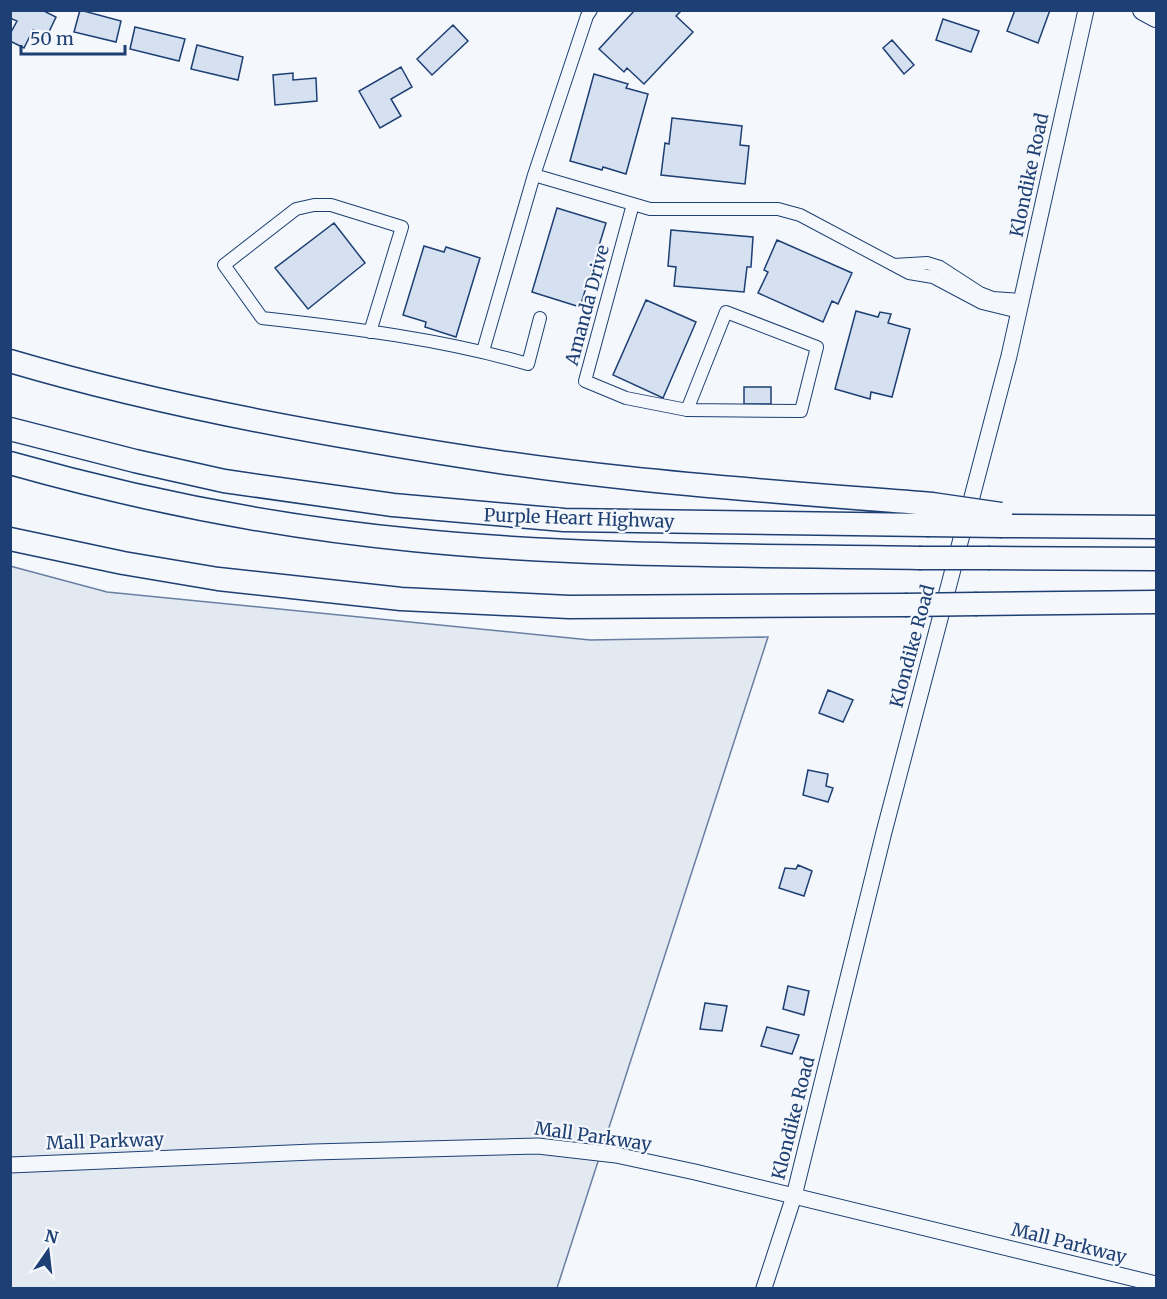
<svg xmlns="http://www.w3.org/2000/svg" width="1167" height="1299" font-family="Merriweather,serif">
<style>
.green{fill:#e3e9f0;stroke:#687fa3;stroke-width:1.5}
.building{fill:#d5e0f0;stroke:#1d3f73;stroke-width:1.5}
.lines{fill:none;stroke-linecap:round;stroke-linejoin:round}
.minor-casing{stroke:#1d3f73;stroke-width:14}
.tertiary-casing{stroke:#1d3f73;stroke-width:17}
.primary-casing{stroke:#1d3f73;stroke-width:22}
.motorway-casing{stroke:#1d3f73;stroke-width:25}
.minor{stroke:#f4f7fb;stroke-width:12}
.tertiary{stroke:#f4f7fb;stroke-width:15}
.primary{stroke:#f4f7fb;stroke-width:20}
.motorway{stroke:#f4f7fb;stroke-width:22}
.motorway-bridge-casing{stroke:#1d3f73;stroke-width:25;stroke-linecap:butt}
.motorway-bridge{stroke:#f4f7fb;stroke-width:22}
.labels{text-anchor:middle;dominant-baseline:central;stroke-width:4.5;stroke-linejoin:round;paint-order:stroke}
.street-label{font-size:18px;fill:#1d3f73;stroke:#f4f7fb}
</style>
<rect width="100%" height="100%" fill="#f4f7fb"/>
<path class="green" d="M10 566 107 592 590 640 768 637 557 1288H11Z"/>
<path class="building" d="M10 10H42L56 17 47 36 33 30 24 48 10 41V34L17 21 10 18Z
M80 10 121 21 116 42 74 32Z
M635 10H678L680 12 676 16 693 32 644 84 627 68 624 72 599 49Z
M1015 10H1050L1038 43 1007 31Z
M943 19 979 31 971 52 936 40Z
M453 25 468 41 432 75 417 59Z
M135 27 185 39 179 61 130 49Z
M892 40 914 65 904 74 883 48Z
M197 45 243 57 238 80 191 69Z
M401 67 412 87 391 99 401 116 380 128 359 91Z
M293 73V80L316 78 317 101 275 105 273 75Z
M594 74 628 84 626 88 648 94 626 174 603 167 602 170 570 161Z
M672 118 742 126 740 145 749 146 745 184 661 175 665 143 669 144Z
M557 208 606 223 580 307 532 292Z
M334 223 365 263 308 309 275 268Z
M671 230 753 237 751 267H747L744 292 674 286 676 267 668 266Z
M777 240 852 273 838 304 832 301 823 322 758 293 768 272 764 270Z
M424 246 444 252 446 247 480 258 456 337 425 327 426 322 403 315Z
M646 300 696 322 663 398 613 375Z
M856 311 878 317 880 312 891 314 888 323 910 329 892 397 871 392 870 399 835 389Z
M744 387H771V404H744Z
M828 690 853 700 843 722 819 713Z
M808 770 828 774 826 786 833 788 828 802 803 795Z
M798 865 812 871 804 896 779 888 785 868 796 869Z
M788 986 809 991 804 1015 783 1009Z
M705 1003 727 1006 722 1031 700 1029Z
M767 1027 799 1035 792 1054 761 1046Z"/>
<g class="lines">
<defs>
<path id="minor" d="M591 10 587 16 534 175 650 209H778L800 215 909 273 933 277 982 303 1019 312
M633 204 585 381 626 398 687 410 801 411 817 347 726 312 687 410
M894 265 927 263 940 267 980 293 993 298 1021 300
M370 332 402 227 331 205H314L296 209 224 265 262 318C351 328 442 339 528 364L540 318
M483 351 534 175"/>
<path id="tertiary" d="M10 1165 313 1152 538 1146 616 1155 695 1172 1156 1284
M764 1288 794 1196 884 832 1009 356 1086 10"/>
<path id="primary" d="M1143 10 1156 17"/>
<path id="motorway" d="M10 361C125 395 241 419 358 439 448 455 538 469 628 478 729 489 831 496 932 504
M10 429 135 461 224 481 393 505 564 520 927 525
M10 463C141 500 277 527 413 540 581 557 750 555 919 558
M1002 526 1156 527
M10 539 123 563 218 579 401 599 569 607 905 605
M990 558 1156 559
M977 604 1156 602"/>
</defs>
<use href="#minor" class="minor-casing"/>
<use href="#tertiary" class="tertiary-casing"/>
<use href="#primary" class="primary-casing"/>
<use href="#motorway" class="motorway-casing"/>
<use href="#minor" class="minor"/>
<use href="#tertiary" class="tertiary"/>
<use href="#primary" class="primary"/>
<use href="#motorway" class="motorway"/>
<defs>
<path id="motorway-bridge" d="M932 504 1001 514
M927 525 1002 526
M919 558H990
M905 605 977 604"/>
</defs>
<use href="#motorway-bridge" class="motorway-bridge-casing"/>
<use href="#motorway-bridge" class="motorway-bridge"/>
</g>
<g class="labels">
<g class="street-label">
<text transform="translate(1029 175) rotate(-78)">Klondike Road</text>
<text transform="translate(587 305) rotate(-75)">Amanda Drive</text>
<text transform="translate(579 518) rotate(2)">Purple Heart Highway</text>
<text transform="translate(912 646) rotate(-75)">Klondike Road</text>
<text transform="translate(793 1118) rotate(-76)">Klondike Road</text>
<text transform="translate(593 1136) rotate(8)">Mall Parkway</text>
<text transform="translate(105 1141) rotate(-2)">Mall Parkway</text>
<text transform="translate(1069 1243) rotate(14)">Mall Parkway</text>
</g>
</g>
<rect width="1167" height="1299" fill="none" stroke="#1d3f73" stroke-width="24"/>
<g transform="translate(48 1251) rotate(14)" stroke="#f4f7fb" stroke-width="4.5" paint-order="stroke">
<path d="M0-4.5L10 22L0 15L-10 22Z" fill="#1d3f73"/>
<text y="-9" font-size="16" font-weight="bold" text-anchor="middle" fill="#1d3f73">N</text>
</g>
<path d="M21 45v9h104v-9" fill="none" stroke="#1d3f73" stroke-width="3"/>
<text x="30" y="45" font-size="18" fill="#1d3f73" stroke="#f4f7fb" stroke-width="4.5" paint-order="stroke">50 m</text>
</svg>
